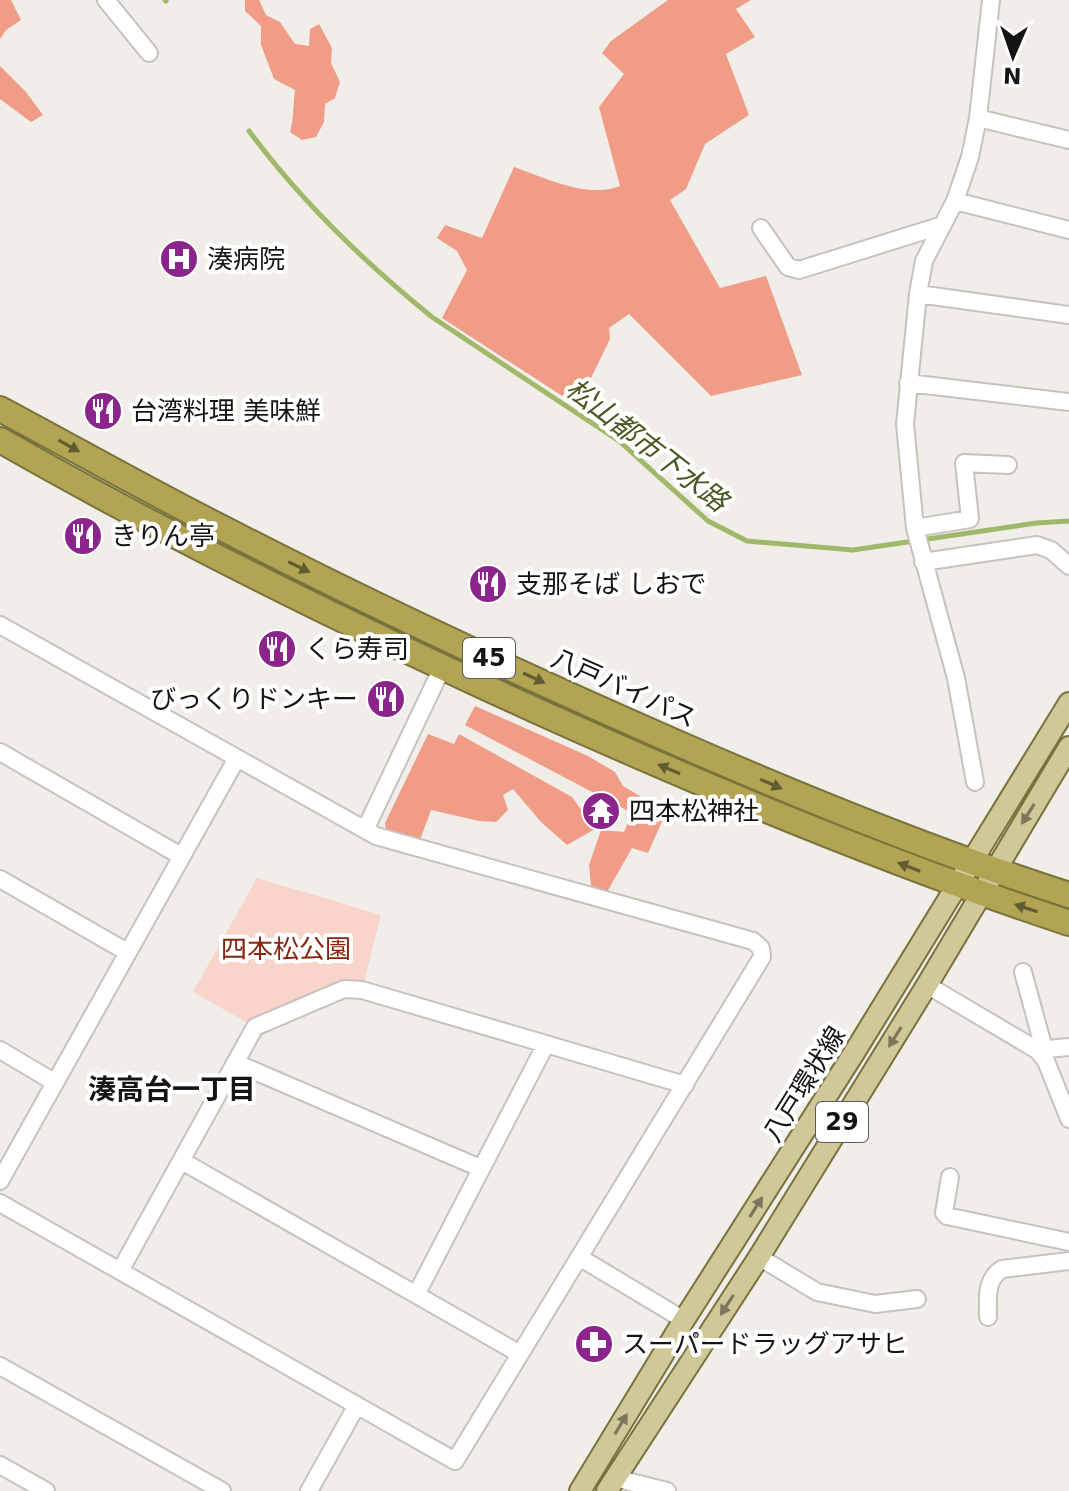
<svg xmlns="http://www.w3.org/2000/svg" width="1069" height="1491" font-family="'DejaVu Sans','Noto Sans JP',sans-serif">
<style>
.green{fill:#f8d4cb}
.forest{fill:#f19c87}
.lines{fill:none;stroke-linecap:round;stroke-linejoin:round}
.stream{stroke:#a0b86a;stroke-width:5}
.minor-casing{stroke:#c6c3bf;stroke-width:20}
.major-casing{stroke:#7a723c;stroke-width:24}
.highway-casing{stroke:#7a723c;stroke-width:28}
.minor{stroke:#fff;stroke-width:16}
.major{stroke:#d0c898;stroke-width:20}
.highway{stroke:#b1a453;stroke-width:24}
.oneway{fill:#635c32}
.oneway2{fill:#7c775c}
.labels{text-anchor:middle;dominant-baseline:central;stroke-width:8;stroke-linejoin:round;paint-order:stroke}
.shield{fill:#fff;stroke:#5b5a59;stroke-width:2}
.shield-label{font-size:24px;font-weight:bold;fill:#151412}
.poi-label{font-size:26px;fill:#151412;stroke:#fff;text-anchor:start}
.street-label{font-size:26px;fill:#151412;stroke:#fff}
.park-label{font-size:26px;fill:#87250d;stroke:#fff}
.water-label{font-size:28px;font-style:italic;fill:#495821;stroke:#fff}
.neighbourhood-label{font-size:28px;font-weight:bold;fill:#151412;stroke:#fff}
</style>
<rect width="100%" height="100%" fill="#f1eee9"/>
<path class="green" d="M257 878 381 915 362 990 255 1027 193 992Z"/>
<path class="forest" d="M0 0H11L21 20 6 30 0 39Z
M245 0H259L266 15 280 22 295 44 309 46 310 29 319 24 332 48 331 63 340 82 335 98 325 104 324 122 316 137 302 140 290 132C294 117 293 105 295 90L274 79 261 45V26L245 11Z
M668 0H751L736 9 755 37 726 54 749 115 705 144 686 189 670 200 720 288 766 276 802 375 711 396 629 314 609 328 610 339 588 384 599 403 593 416 442 318 467 270 457 251 437 238 445 225 482 238 514 167C546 178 587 199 620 186L599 107 624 74 602 53 611 41Z
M0 66 26 92 43 115 31 122 0 99Z
M475 706 588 756 615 772 623 786 662 809 664 817 648 853 632 848 607 892 591 886 589 865 601 830 624 832 632 813 465 725Z
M428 734 454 744 459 734 572 797 595 829 567 845 541 822 513 789 503 795 508 810 496 822 479 821 431 810 420 840 386 830 385 823Z"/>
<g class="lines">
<path class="stream" d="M165 0 166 1
M249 131C301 201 364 262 432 317L619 441 708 521 747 541 853 550 1036 523 1069 521"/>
<defs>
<path id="minor" d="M106 0 149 53
M978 118 1069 140
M955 201 1069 230
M761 228 788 267 799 270 943 225
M918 294 1069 315
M908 383 1069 402
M915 528 970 519 964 463 1008 465
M923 562 1037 545 1051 550 1069 566
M0 625 376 836 753 941 761 948 762 957 455 1461 0 1203
M0 752 181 856
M975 782 956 678 915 528 905 424 918 294 924 261 955 201 970 157 978 118 991 0
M365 830 442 668
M0 879 127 952
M1023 972 1044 1049
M927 985 1037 1050 1046 1061 1069 1119
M0 1050 54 1082
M1037 1050 1069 1047
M236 1063 480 1168
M182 1161 520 1354
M950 1177 944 1213 947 1216 1069 1242
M0 1181 237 758
M579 1257 684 1320
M759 1257 817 1292 875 1304 917 1299
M120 1271 255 1027 344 989 362 990 685 1085
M417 1293 546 1044
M988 1317C988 1298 985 1280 1002 1269L1069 1261
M0 1366 222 1491
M0 1465 46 1491
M615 1478 667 1491
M309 1491 357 1405"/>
<path id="major" d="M580 1491 684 1320 854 1053 1069 703
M607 1491 759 1257 927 985 1069 747"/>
<path id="highway" d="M0 409C77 450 152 493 230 532 373 606 520 674 668 739 800 797 932 851 1069 895
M0 440C173 539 353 627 535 710 710 789 887 863 1069 923"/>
</defs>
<use href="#minor" class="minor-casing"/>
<use href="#major" class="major-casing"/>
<use href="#highway" class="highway-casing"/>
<use href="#minor" class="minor"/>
<use href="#major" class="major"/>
<use href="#highway" class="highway"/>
</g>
<defs><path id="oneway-solid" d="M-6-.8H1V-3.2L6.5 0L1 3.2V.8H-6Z" transform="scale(2)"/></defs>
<g class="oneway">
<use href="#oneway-solid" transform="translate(69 446) rotate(29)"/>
<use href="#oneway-solid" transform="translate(299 567) rotate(26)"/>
<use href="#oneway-solid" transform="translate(534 678) rotate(25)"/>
<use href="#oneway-solid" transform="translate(669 769) rotate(-157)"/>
<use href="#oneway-solid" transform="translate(771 784) rotate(24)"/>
<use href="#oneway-solid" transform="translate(909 867) rotate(-159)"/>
<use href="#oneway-solid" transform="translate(1026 908) rotate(-162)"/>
</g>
<g class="oneway2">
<use href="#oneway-solid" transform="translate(1028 814) rotate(122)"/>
<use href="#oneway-solid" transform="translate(895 1037) rotate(122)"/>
<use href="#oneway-solid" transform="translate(756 1207) rotate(-58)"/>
<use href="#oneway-solid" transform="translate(727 1305) rotate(123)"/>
<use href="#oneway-solid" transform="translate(621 1424) rotate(-59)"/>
</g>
<defs>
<symbol id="hospital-disc" viewBox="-11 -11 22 22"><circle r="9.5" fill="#8b258b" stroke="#fff"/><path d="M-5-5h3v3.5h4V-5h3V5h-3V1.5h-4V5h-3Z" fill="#fff"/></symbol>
<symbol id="restaurant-disc" viewBox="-11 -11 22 22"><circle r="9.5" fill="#8b258b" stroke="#fff"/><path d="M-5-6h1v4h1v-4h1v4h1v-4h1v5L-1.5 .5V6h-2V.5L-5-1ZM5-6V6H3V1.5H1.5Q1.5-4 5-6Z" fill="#fff"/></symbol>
<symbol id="temple-disc" viewBox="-11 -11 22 22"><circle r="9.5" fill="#8b258b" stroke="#fff"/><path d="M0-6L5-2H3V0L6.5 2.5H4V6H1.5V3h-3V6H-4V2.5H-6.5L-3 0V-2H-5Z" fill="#fff"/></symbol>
<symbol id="pharmacy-disc" viewBox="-11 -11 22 22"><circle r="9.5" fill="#8b258b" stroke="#fff"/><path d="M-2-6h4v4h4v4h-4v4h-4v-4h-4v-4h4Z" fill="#fff"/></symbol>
</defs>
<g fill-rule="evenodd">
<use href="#hospital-disc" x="157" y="237" width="44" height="44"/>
<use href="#restaurant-disc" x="81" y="389" width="44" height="44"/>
<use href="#restaurant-disc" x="61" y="514" width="44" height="44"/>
<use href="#restaurant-disc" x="466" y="562" width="44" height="44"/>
<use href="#restaurant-disc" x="255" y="627" width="44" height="44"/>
<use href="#restaurant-disc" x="364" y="677" width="44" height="44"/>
<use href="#temple-disc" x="579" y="789" width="44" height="44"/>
<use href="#pharmacy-disc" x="572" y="1322" width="44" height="44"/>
</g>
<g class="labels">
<g class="shield">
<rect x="463" y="638" width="52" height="40" rx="6"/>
<rect x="816" y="1102" width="52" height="40" rx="6"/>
</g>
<g class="shield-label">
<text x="489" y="658">45</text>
<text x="842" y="1122">29</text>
</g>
<g class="poi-label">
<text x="207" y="259">湊病院</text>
<text x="131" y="411">台湾料理 美味鮮</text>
<text x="111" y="536">きりん亭</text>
<text x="516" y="584">支那そば しおで</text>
<text x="305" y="649">くら寿司</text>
<text x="358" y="699" text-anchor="end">びっくりドンキー</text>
<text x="629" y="811">四本松神社</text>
<text x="622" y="1344">スーパードラッグアサヒ</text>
</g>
<g class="street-label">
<text transform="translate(624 688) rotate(24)">八戸バイパス</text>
<text transform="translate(804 1084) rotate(-58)">八戸環状線</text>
</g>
<g class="park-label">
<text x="286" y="949">四本松公園</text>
</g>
<g class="water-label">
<text transform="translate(647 445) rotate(38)">松山都市下水路</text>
</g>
<g class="neighbourhood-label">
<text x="172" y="1089">湊高台一丁目</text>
</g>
</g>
<g transform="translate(1013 56) rotate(182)" stroke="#ffffff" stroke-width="6" paint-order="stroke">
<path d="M0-6L14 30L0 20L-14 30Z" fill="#151412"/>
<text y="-12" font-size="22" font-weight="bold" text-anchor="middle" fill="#151412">N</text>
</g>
</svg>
